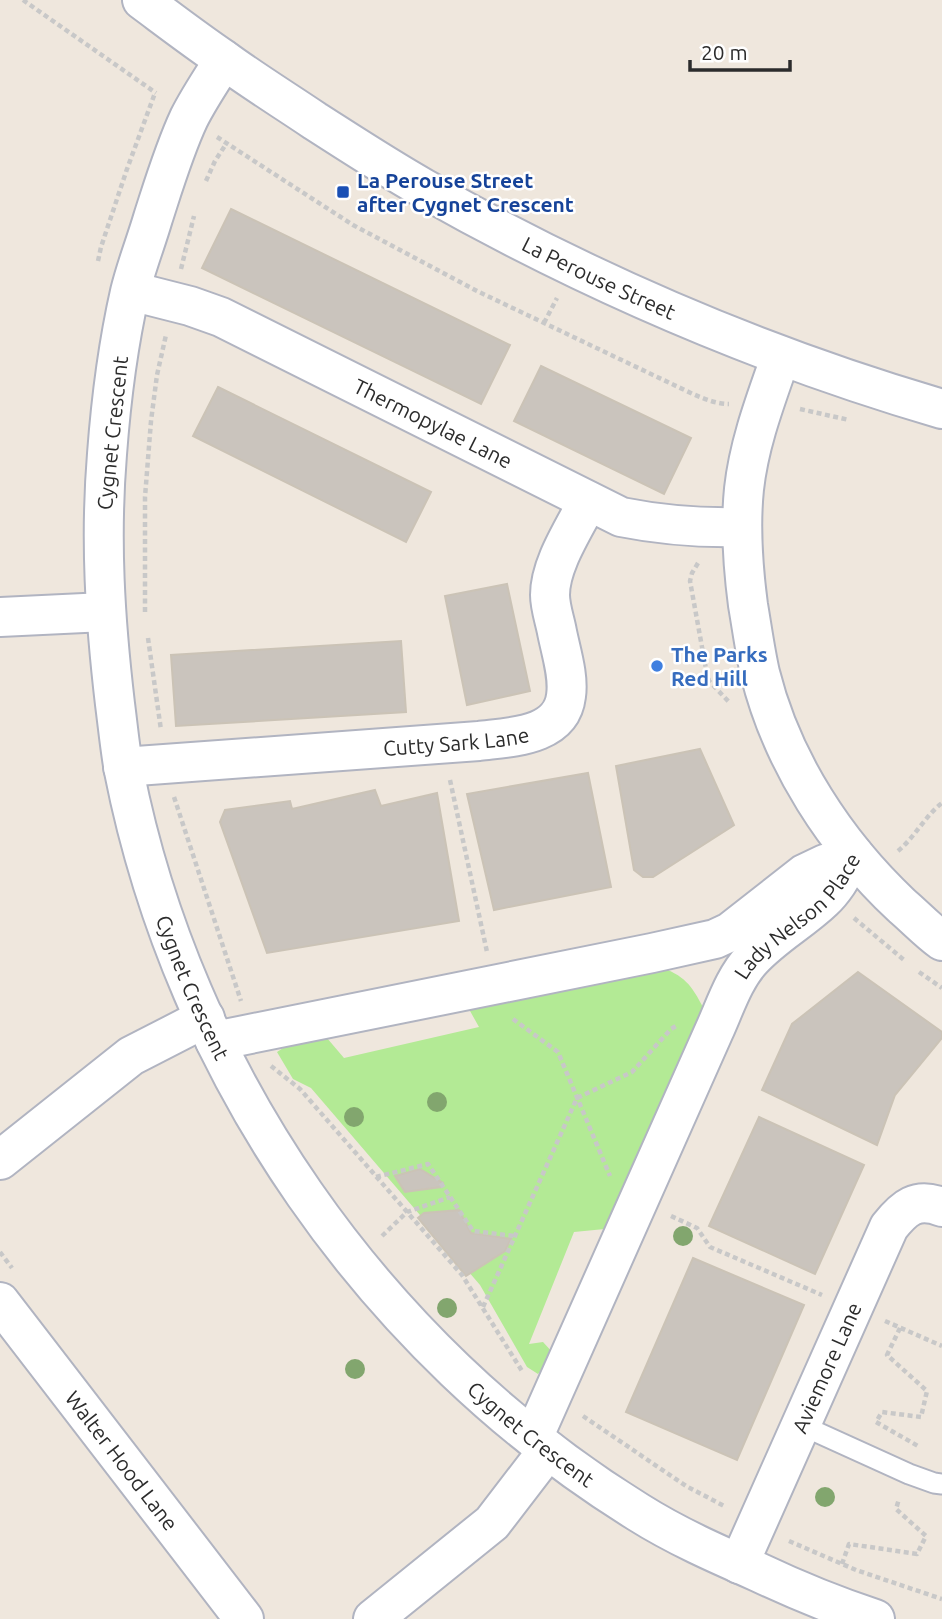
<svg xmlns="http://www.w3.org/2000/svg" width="942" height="1619" font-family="Ubuntu,sans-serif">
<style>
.green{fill:#b3ea95}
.building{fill:#cac4bd;stroke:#cbc3b6;stroke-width:2}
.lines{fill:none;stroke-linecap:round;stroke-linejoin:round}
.service-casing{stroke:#b1b4c1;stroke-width:23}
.minor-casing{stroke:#b1b4c1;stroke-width:42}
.tertiary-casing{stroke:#b1b4c1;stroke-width:42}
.path{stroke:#c8c8c8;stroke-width:4.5;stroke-dasharray:5 3.5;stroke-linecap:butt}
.service{stroke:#fff;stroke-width:19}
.minor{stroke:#fff;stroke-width:38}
.tertiary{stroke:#fff;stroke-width:38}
.tree{fill:#82a66e}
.transit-dot{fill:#1a4fb4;stroke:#fff;stroke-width:2.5}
.shop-dot{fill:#3f7fe0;stroke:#fff;stroke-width:2.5}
.labels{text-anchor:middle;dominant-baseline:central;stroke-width:5;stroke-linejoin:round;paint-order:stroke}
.transit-label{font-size:21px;font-weight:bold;fill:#164399;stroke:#fff;text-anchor:start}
.street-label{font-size:21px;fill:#2c2c2c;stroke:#fff}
.shop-label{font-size:21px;font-weight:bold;fill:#366cbe;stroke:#fff;text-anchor:start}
</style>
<rect width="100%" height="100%" fill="#efe7dd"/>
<path class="green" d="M658 966C685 976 691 984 704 1009L615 1228 574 1232 529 1344 543 1342 554 1354 538 1374 527 1367 480 1285 311 1088 293 1079 277 1052 291 1043 321 1031 344 1058 479 1027 465 1002Z"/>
<path class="building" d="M231 209 510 345 481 404 202 268Z
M541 366 691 438 664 494 514 421Z
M218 387 431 492 406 542 193 436Z
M507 584 530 691 467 705 445 596Z
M401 641 406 712 176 726 171 655Z
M700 749 734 825 653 877H643L634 870 616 766Z
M588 773 611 887 494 910 467 794Z
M375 790 381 806 437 793 459 921 267 953 220 822 225 810 290 801 292 809Z
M858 972 942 1032V1038L895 1095 877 1145 762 1090 792 1024Z
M759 1117 864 1165 815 1274 709 1226Z
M420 1169 443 1183 441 1187 405 1192 395 1176Z
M459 1210 471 1233 511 1239 505 1251 466 1276 418 1218 424 1213Z
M693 1258 804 1305 737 1460 626 1412Z"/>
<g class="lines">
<defs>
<path id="service" d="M801 1425 909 1474 934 1483 942 1484"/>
<g id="minor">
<path id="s1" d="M224 60C212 79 199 98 189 118 174 150 164 184 153 218 146 242 136 267 130 292 118 345 111 400 107 454 100 540 105 619 115 704 118 727 120 749 124 771 184 1075 375 1349 638 1512 676 1536 717 1554 758 1572 796 1590 835 1606 875 1619"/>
<path id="s2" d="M131 291 190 306 221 317 621 517C661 525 702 528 742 527"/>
<path d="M781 356C766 399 749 443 744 489 740 528 743 567 748 605 752 628 755 651 760 673 782 762 836 844 902 906 915 917 928 931 942 941"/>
<path d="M0 617 105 612"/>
<path id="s3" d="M123 767 479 741C510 737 561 737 566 696 569 676 561 652 557 632 555 621 550 607 550 595 550 564 574 529 588 501"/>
<path d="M215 1041 652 953 715 939 730 932 804 874 825 864 854 855"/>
<path d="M0 1160 131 1056 205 1018"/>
<path id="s4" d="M0 1302 244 1619"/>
<path id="s5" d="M533 1438 714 1031C725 1007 734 978 752 959 773 936 801 921 823 900 837 887 845 870 854 855"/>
<path id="s6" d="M739 1564 889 1227C904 1208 916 1197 942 1207"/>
<path d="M373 1619 492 1523 548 1450"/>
</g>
<g id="tertiary">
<path id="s7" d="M142 0C169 20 195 40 223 59 253 81 284 100 315 121 351 144 386 167 423 188 587 281 761 356 942 409"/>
</g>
</defs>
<use href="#service" class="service-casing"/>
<use href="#minor" class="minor-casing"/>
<use href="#tertiary" class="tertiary-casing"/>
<path class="path" d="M23 0 156 93
M217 137 353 225 477 291 674 385C691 393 711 404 729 404
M206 181 215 161 226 144
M98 261 101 247 127 169 155 93
M181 269 194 216
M544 323 557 298
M800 409 849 420
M698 563 692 573 690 581 706 669 709 681 730 703
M145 612V497L151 421 157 375 166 335
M148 638 161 730
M450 780 487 952
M174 797 241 1001
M898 851C915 837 925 816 942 803
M854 918 904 960
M919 972 942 988
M513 1019 558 1052 610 1176
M271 1066 300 1089 462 1275 522 1371
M376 1177 428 1164 473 1231 514 1236
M671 1216 697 1228 710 1247 822 1295
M382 1236 407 1212 450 1197
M0 1252 12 1268
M483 1307 577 1098 632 1072 671 1029 676 1026
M885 1321 942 1346
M900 1328 887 1355 927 1391 921 1417 882 1412 876 1422 918 1446
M583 1416 686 1486 726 1507
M789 1541 856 1570 942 1599
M842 1564 849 1544 917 1554 926 1536 896 1509 899 1499"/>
<use href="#service" class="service"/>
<use href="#minor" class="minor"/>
<use href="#tertiary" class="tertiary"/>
</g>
<g class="tree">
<circle cx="437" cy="1102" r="10"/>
<circle cx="354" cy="1117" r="10"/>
<circle cx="683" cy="1236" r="10"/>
<circle cx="447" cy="1308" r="10"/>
<circle cx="355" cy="1369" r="10"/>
<circle cx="825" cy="1497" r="10"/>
</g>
<rect class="transit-dot" x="336" y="185" width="14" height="14" rx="3.5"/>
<circle class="shop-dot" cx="657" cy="666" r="7"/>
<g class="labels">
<g class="transit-label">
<text x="357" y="180">La Perouse Street<tspan x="357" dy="24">after Cygnet Crescent</tspan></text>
</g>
<g class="street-label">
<text stroke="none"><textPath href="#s7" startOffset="536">La Perouse Street</textPath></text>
<text stroke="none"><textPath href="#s2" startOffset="331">Thermopylae Lane</textPath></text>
<text transform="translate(112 433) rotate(-84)">Cygnet Crescent</text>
<text stroke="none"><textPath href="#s3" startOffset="334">Cutty Sark Lane</textPath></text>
<text stroke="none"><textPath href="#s5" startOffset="590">Lady Nelson Place</textPath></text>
<text stroke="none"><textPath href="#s1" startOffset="961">Cygnet Crescent</textPath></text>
<text stroke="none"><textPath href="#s6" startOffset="215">Aviemore Lane</textPath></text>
<text stroke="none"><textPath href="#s1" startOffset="1528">Cygnet Crescent</textPath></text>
<text stroke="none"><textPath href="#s4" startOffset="200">Walter Hood Lane</textPath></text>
</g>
<g class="shop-label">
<text x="671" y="654">The Parks<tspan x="671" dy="24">Red Hill</tspan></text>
</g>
</g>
<path d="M690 60v10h100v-10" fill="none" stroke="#2c2c2c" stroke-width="3.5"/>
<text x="701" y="60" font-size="21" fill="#2c2c2c" stroke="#ffffff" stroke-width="5" paint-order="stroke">20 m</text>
</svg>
